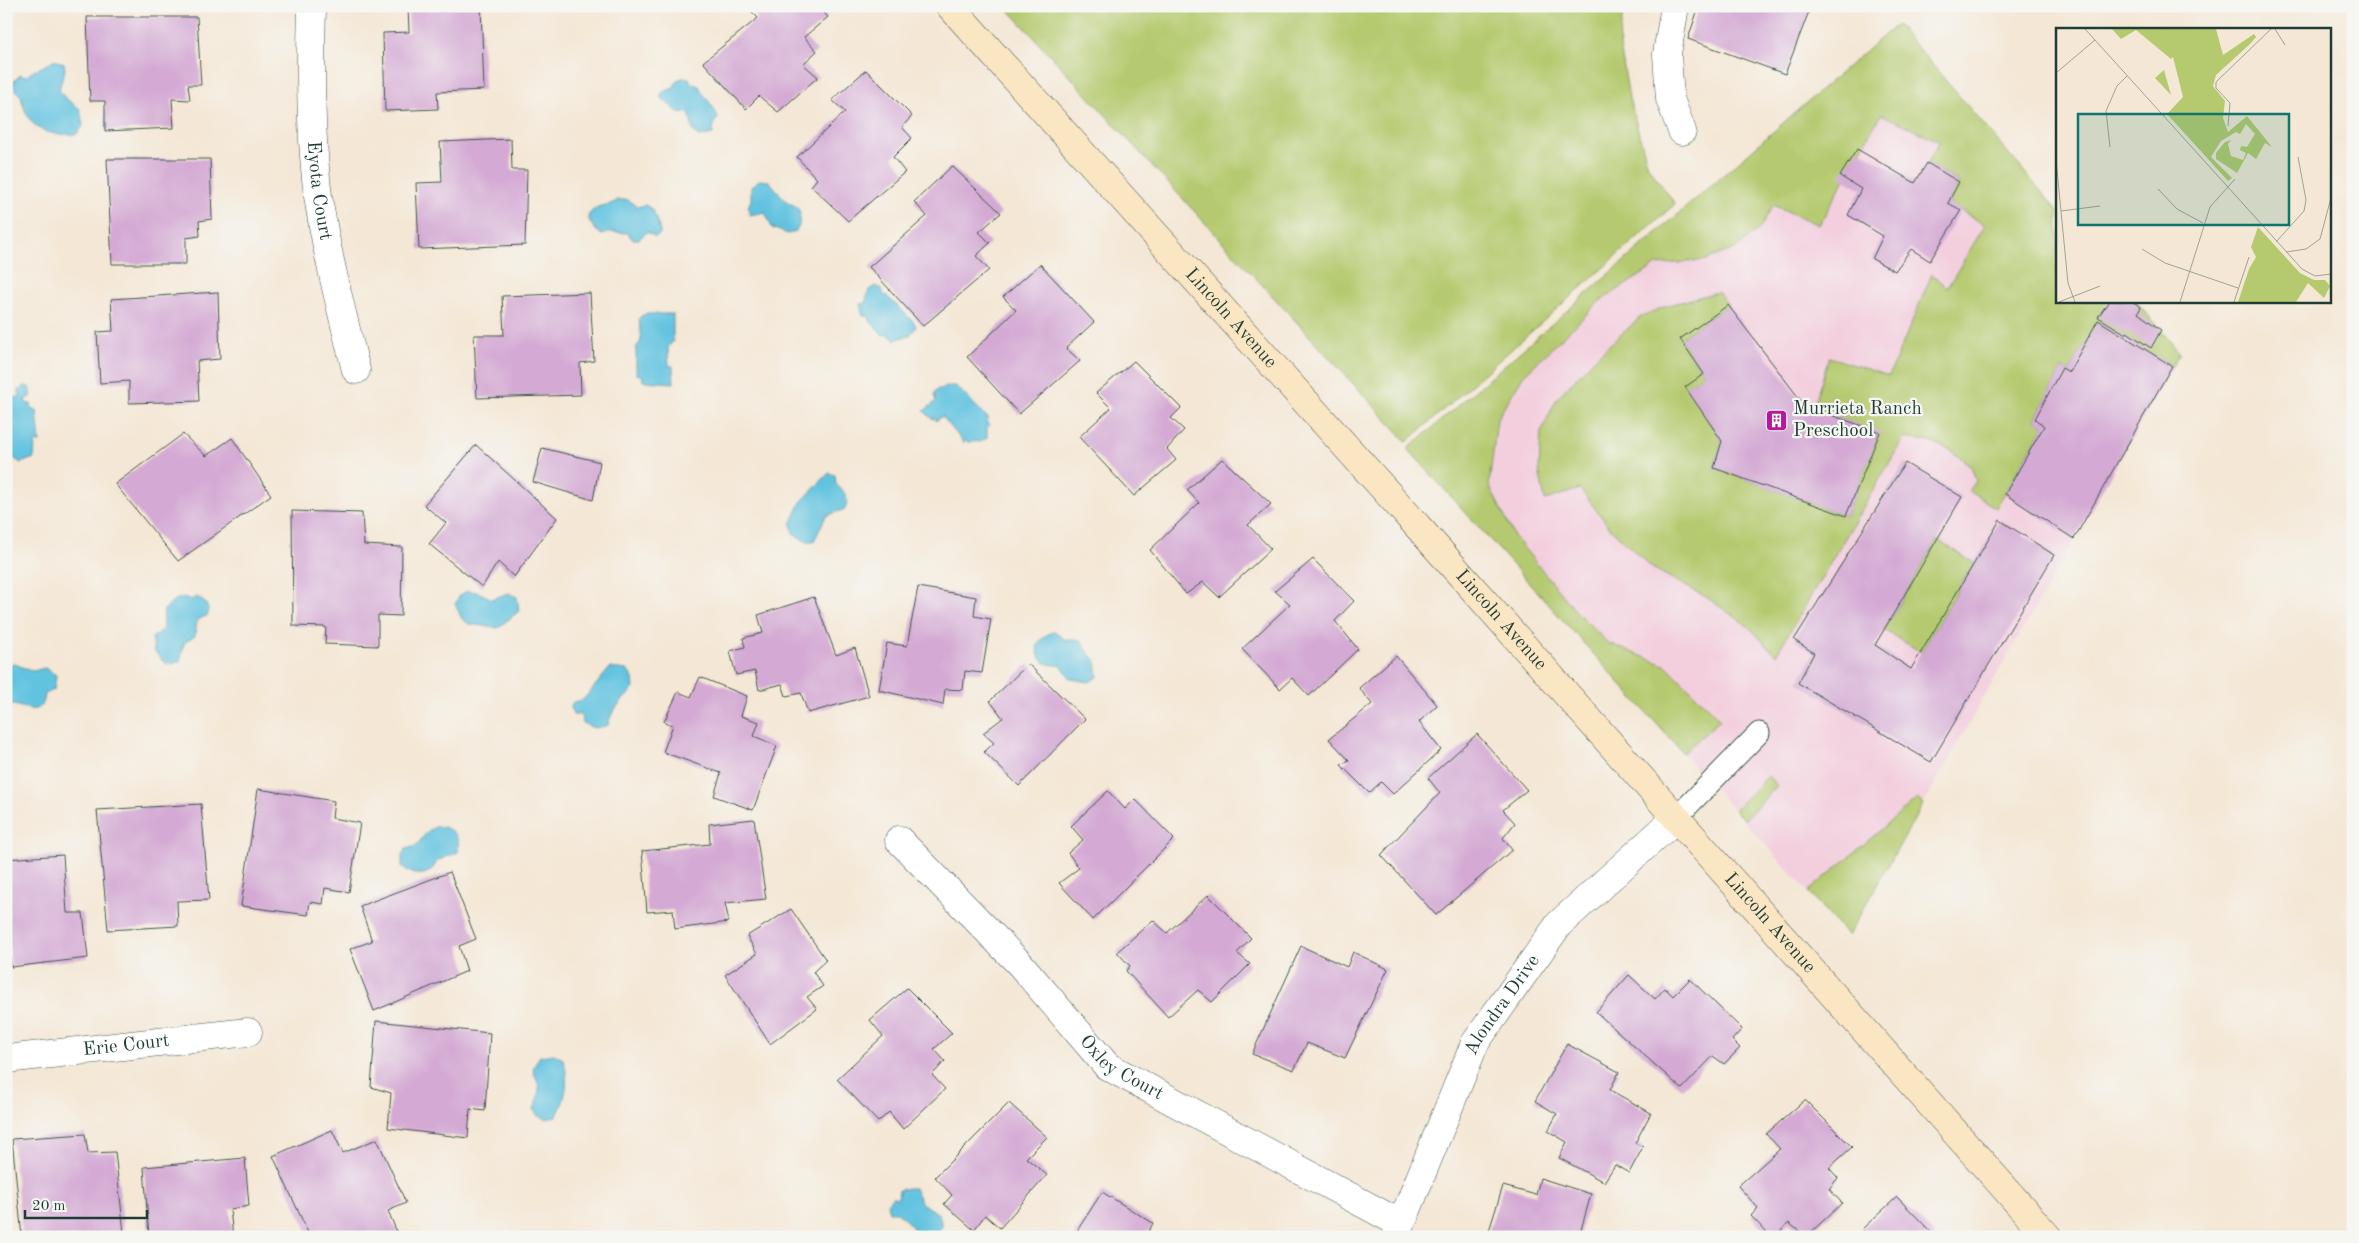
<svg xmlns="http://www.w3.org/2000/svg" width="2359" height="1243" font-family="'Old Standard TT',serif">
<style>
.built{fill:#f3cfde}
.green{fill:#b5ca6f;stroke:#6a8452}
.water{fill:#62c3e0;stroke:#40808a}
.building{fill:#d4aad4}
.lines{fill:none;stroke-linecap:round;stroke-linejoin:round}
.lane-casing{stroke:#3f564c;stroke-width:23}
.street-casing{stroke:#3f564c;stroke-width:29}
.secondary-casing{stroke:#3f564c;stroke-width:29}
.lane{stroke:#fff;stroke-width:21}
.street{stroke:#fff;stroke-width:28}
.secondary{stroke:#fbe6c4;stroke-width:28}
.labels{text-anchor:middle;dominant-baseline:central;stroke-width:4.5;stroke-linejoin:round;paint-order:stroke}
.street-label{font-size:19px;fill:#1f3d34;stroke:#f6f6f2}
.poi-label{font-size:19px;fill:#1f3d34;stroke:#f6f6f2;text-anchor:start}
.inset-road{fill:none;stroke:#9fa395;stroke-width:1}
.view{fill:#0f766e;fill-opacity:0.15;stroke:#0f766e;stroke-width:2.5}
.inset-edge{fill:none;stroke:#1f3d34;stroke-width:2.5}
</style>
<rect width="100%" height="100%" fill="#f6f6f2"/>
<filter id="ink" filterUnits="userSpaceOnUse"><feTurbulence type="fractalNoise" baseFrequency=".02" numOctaves="2"/><feDisplacementMap in="SourceGraphic" scale="10" xChannelSelector="R" yChannelSelector="G"/><feConvolveMatrix kernelMatrix="1 2 1 2 8 2 1 2 1" color-interpolation-filters="sRGB"/></filter>
<filter id="wash" filterUnits="userSpaceOnUse"><feTurbulence type="fractalNoise" baseFrequency=".0096" numOctaves="4" result="noise"/><feDisplacementMap in="SourceGraphic" scale="20" xChannelSelector="R" yChannelSelector="G"/><feGaussianBlur stdDeviation="1.12" result="paint"/><feColorMatrix in="noise" values="0 0 0 0 0 0 0 0 0 0 0 0 0 0 0 0 0 1.4 0 .05"/><feComposite in="paint" operator="in"/></filter>
<g filter="url(#wash)">
<rect width="100%" height="100%" fill="#f4e7d5"/>
<path class="built" d="M1897 24 2058 211V301H2136L2180 353 1848 936 1408 449Z"/>
<path class="green" d="M1005 6H1624L1619 40 1629 98 1648 166 1675 204 1407 442Z
M1897 24 2058 211V301H2136L2180 353 2172 366 2098 321 2069 372 2062 368 2035 419 2044 426 1996 508 1969 491 1976 481 1971 466 1949 449 1926 441 1904 438 1776 655 1748 626 1706 597 1652 568 1611 529 1580 489 1545 500 1539 470 1541 432 1557 398 1598 355 1642 316 1669 305 1718 292 1728 305 1680 339 1704 374 1686 387 1722 441 1714 468 1846 516 1879 433 1813 408 1829 357 1889 376 1932 274 1947 288 1985 225 1948 203 1959 182 1927 163 1940 142 1881 114 1819 225 1773 205 1760 228 1737 248 1706 260 1657 265 1600 301 1523 376 1497 419 1489 485 1514 536 1573 608 1608 643 1667 666 1720 720 1683 753 1408 449Z
M1937 540 1974 563 1921 652 1884 630Z
M1768 776 1777 786 1744 820 1734 810Z
M1917 799 1923 804 1848 936 1808 892Z"/>
<path class="water" d="M53 60 64 63 65 70 59 89 64 97 80 109 83 126 77 134C44 136 28 130 21 96L15 90 14 81 20 75 27 76C35 68 44 68 53 60Z
M682 78H689L691 83 699 86C704 98 715 106 718 118L714 123 713 134 699 137 693 131 689 113 678 112 660 97 663 92 674 88 677 80Z
M759 180 769 181 786 201 797 207 800 212 799 226 796 231 788 234 772 228 765 212 750 215 748 207 751 200V187Z
M618 200H628L637 207 645 205 652 209C655 216 660 227 660 234L655 237 647 232 639 239H632L628 233 610 232 602 235C595 230 590 225 588 216 598 201 605 209 618 200Z
M875 286 881 288 884 295 887 296 914 322 916 327 910 335 894 340 888 334 883 335 870 321 869 316H863L860 304 865 303 869 290Z
M646 314H673V342L668 347 669 366H673L674 383 643 381 642 375 636 374V348L641 341 639 319 641 316Z
M23 386 29 387 31 396 25 400 26 403 31 404 32 410 37 411 40 442 35 443 34 458 21 463 6 453V401L9 398 20 397 19 390Z
M951 386H956L989 419 986 421 989 426 987 428V438L980 442 972 441 970 443 966 441 964 443 942 416 936 421 935 418 932 419 924 411 936 401 934 395 936 390Z
M829 473 835 475 836 484C844 492 850 497 845 509L826 516 814 541H805L793 533 791 524 801 502Z
M467 591 478 592 492 599 508 593 517 597 519 611 498 628 469 624 462 619 455 604 460 595Z
M184 597 190 600 197 597C205 601 209 606 208 615L197 620 195 636 184 643 180 662 166 664 154 651 152 638 162 631 164 610 175 600Z
M1054 632 1066 640H1081L1089 654 1096 660 1098 677 1089 682 1071 679 1062 666C1055 664 1047 666 1042 660 1031 648 1041 635 1054 632Z
M10 664H15L32 671 45 668 56 675 54 690 45 694C43 721 22 704 6 704V667Z
M610 668 627 670 633 678 634 688C624 700 611 709 608 725 597 729 591 729 582 722L581 715H573L571 707 573 702 583 700Z
M437 826C453 828 461 836 458 852L437 861C430 878 414 878 402 866V855L406 849 416 846 428 831Z
M554 1054 563 1059C570 1078 566 1100 556 1117L546 1119 538 1116 534 1109C536 1103 539 1096 539 1089 538 1071 526 1076 540 1056Z
M908 1188H914L922 1204 939 1214 942 1226 938 1233H927L914 1230C909 1222 903 1219 898 1212H889L887 1203 893 1197 898 1198 899 1190Z"/>
<g id="blocks">
<path class="building" d="M481 6 484 90 437 92 438 109 385 111 383 33 409 32 408 7Z
M746 6H817L828 17 804 37 817 51 803 64 818 77 778 112 759 96 746 109 703 62 758 18Z
M1699 6H1811L1785 74 1688 39Z
M87 17H197L201 85H188L190 100 172 99 174 128 105 131V101H90Z
M866 70 912 116 902 127 912 138 893 157 905 172 848 221 811 186 817 179 797 157 845 112 832 100Z
M511 139 512 170H527L525 245 419 249 416 183 442 182 440 142Z
M1857 149 1915 183 1927 163 1959 182 1948 203 1961 210 1930 261 1911 249 1895 271 1872 259 1883 236 1848 215 1861 189 1840 176Z
M107 159H210L212 219 199 221 200 236 186 238V264H112Z
M952 166 1001 213 979 232 990 243 976 256 989 270 923 326 869 267 927 216 914 202Z
M1040 264 1094 322 1066 348 1080 361 1019 414 967 357 1016 310 1003 297Z
M218 292 220 359 197 361 199 401 129 403V381L100 383 97 332 113 331 111 299Z
M590 293 594 361 580 363 581 395 477 398 474 335H504L502 296Z
M2109 301H2132L2141 307 2138 313 2161 330 2151 348 2127 332 2126 334 2098 317Z
M1728 305 1805 406 1880 432 1846 516 1714 468 1722 441 1685 387 1704 374 1680 339Z
M2098 320 2172 366 2074 539 2005 494 2044 426 2035 419 2062 368 2069 372Z
M1134 361 1181 408 1171 418 1184 430 1167 449 1176 460 1134 496 1079 437 1111 408 1096 393Z
M183 434 206 456 232 438 271 495 178 561 115 484Z
M476 445 557 518 514 577 498 562 482 587 429 544 446 523 424 505Z
M542 448 600 462 593 500 533 482Z
M1222 459 1271 504 1248 525 1271 549 1219 597 1203 582 1186 594 1150 550 1199 503 1187 490Z
M1905 463 1962 497 1875 645 1911 669 2000 520 2054 555 1931 762 1798 683 1814 653 1794 640Z
M292 511 362 513 364 545 402 547 401 616 378 615V646L325 644 326 627 293 626Z
M1313 559 1354 601 1335 621 1358 649 1309 696 1292 678 1280 689 1242 649 1290 604 1275 591Z
M918 587 976 597 974 616 991 619 982 673 965 671 963 690 945 689 943 705 879 690 887 643 907 646Z
M814 597 836 655 855 648 869 696 808 713 801 693 786 696 782 684 759 690 755 671 736 675 730 651 745 647 743 638 763 633 758 615Z
M1396 656 1437 705 1419 722 1441 750 1393 794 1381 782 1369 793 1341 765 1349 760 1329 739 1372 704 1359 688Z
M1028 664 1085 719 1019 786 984 752 994 743 983 733 1003 718 990 701Z
M700 677 747 696 741 716 759 722 754 736 777 746 753 810 714 796 721 773 663 752 673 725 664 722 678 692 691 697Z
M1477 734 1527 790 1503 810 1515 823 1503 838 1512 850 1436 915 1381 855 1440 793 1428 778Z
M258 789 334 801 332 818 360 823 349 892 325 888 323 904 310 902 308 915 241 906Z
M1108 791 1125 809 1135 799 1174 839 1093 920 1059 883 1079 868 1068 853 1083 840 1071 826Z
M201 804 209 900 177 901 178 926 108 930 97 810Z
M754 819 766 899 725 903 729 922 675 929 673 910 647 912 642 851 710 844 709 824Z
M63 855 67 913H83L88 958 11 967 9 939H6V859Z
M450 872 476 939 459 946 467 971 374 1011 350 949 372 941 360 906Z
M1208 895 1251 938 1237 953 1250 964 1212 1002 1198 990 1168 1017 1126 971 1130 966 1117 952 1153 920 1167 933Z
M791 909 826 960 813 972 823 986 807 997 817 1009 770 1044 725 975 757 954 747 936Z
M1301 946 1347 967 1353 952 1388 969 1345 1058 1307 1043 1294 1070 1252 1054Z
M1629 975 1655 999 1665 988 1673 996 1690 979 1742 1029 1732 1040 1740 1048 1724 1064 1713 1056 1682 1089 1596 1012Z
M907 988 952 1033 934 1049 945 1061 932 1075 945 1089 903 1129 889 1112 878 1122 837 1079 883 1036 870 1020Z
M376 1021 490 1033 485 1111 470 1109 468 1138 388 1128 391 1093 371 1087Z
M1567 1044 1619 1072 1610 1090 1651 1113 1635 1143 1643 1147 1629 1173 1615 1165 1604 1182 1559 1158 1567 1142 1548 1131 1557 1114 1535 1101Z
M1805 1100 1852 1147 1829 1168 1838 1178 1829 1189 1842 1203 1806 1237 1789 1223 1774 1237H1771L1751 1216 1758 1208 1738 1186 1780 1149 1766 1134Z
M1009 1103 1047 1137 1026 1158 1047 1175 1000 1228 985 1215 974 1230 944 1204 952 1195 935 1177Z
M332 1130 343 1153 377 1139 406 1203 388 1211 399 1237H310L273 1156Z
M85 1134 88 1153 115 1152 124 1233 100 1237H22L12 1139Z
M245 1158 249 1206 230 1209 233 1237H149L144 1167Z
M1540 1178 1591 1194 1579 1237H1487L1503 1186 1536 1195Z
M1102 1192 1153 1223 1146 1237H1073Z
M1897 1197 1936 1237H1867L1862 1229Z"/>
</g>
</g>
<g filter="url(#ink)">
<use href="#blocks" fill-opacity="0" stroke="#3f564c" stroke-width="1"/>
<g class="lines">
<defs>
<path id="lane" d="M1675 819 1759 733"/>
<g id="street">
<path id="s1" d="M312 6C310 69 310 133 318 196 327 255 342 313 356 370"/>
<path d="M1675 6 1667 54 1670 99 1682 131"/>
<path id="s2" d="M899 840 1020 964 1107 1066 1401 1224"/>
<path id="s3" d="M6 1059 248 1032"/>
<path id="s4" d="M1396 1237 1475 1043 1559 924 1675 819"/>
</g>
<g id="secondary">
<path id="s5" d="M950 6 1420 529 2048 1237"/>
</g>
</defs>
<use href="#lane" class="lane-casing"/>
<use href="#street" class="street-casing"/>
<use href="#secondary" class="secondary-casing"/>
<use href="#lane" class="lane"/>
<use href="#street" class="street"/>
<use href="#secondary" class="secondary"/>
</g>
</g>
<defs>
<symbol id="building-square" viewBox="-11 -11 22 22"><rect x="-9" y="-9" width="18" height="18" rx="4" fill="#b5179e" stroke="#f6f6f2"/><path d="M-4-6H4V6H1V3H-1V6H-4ZM-2.5-4.3h1.7v1.8h-1.7ZM.8-4.3h1.7v1.8H.8ZM-2.5-1h1.7V.8h-1.7ZM.8-1h1.7V.8H.8Z" fill="#fff"/></symbol>
</defs>
<g fill-rule="evenodd">
<use href="#building-square" x="1764" y="408" width="25" height="25"/>
</g>
<g class="labels">
<g class="street-label">
<text stroke="none"><textPath href="#s1" startOffset="185">Eyota Court</textPath></text>
<text stroke="none"><textPath href="#s5" startOffset="420">Lincoln Avenue</textPath></text>
<text stroke="none"><textPath href="#s5" startOffset="825">Lincoln Avenue</textPath></text>
<text stroke="none"><textPath href="#s5" startOffset="1230">Lincoln Avenue</textPath></text>
<text stroke="none"><textPath href="#s4" startOffset="256">Alondra Drive</textPath></text>
<text stroke="none"><textPath href="#s3" startOffset="121">Erie Court</textPath></text>
<text stroke="none"><textPath href="#s2" startOffset="320">Oxley Court</textPath></text>
</g>
<g class="poi-label">
<text x="1793" y="409">Murrieta Ranch<tspan x="1793" dy="22">Preschool</tspan></text>
</g>
</g>
<g transform="translate(2056 28)">
<rect width="275" height="275" fill="#f4e7d5"/>
<path d="M56 1H160L167 27 198 6 200 9 194 16 160 47 157 58 169 73 167 90 172 104 165 110 191 88 216 119 209 115 200 131 192 125 181 145 160 131V125L169 114 175 112 172 116 175 128 187 132 190 125 184 122 185 118 191 119 199 106 190 96 184 106 180 104 165 113 155 129 176 150 172 153 111 86 127 69 117 29 115 31 80 2 65 11ZM108 42 115 67 99 50ZM202 199 244 245 258 252H269L274 258 268 270 252 255 240 274H182L193 241 200 229 195 219Z" fill="#b5ca6f"/>
<path class="inset-road" d="M29 1 246 241 259 248 275 246M219 1 229 17M0 45 39 12M172 98 174 75 160 60V54L215 1M54 119 50 83 61 58 71 48M0 132 12 255 19 274M102 161 121 181 147 195M5 183 44 178M220 214 248 183 250 172 242 129M86 221 109 235 182 260M230 224 250 221 264 211 275 170M3 274 44 258M124 274 154 179 179 151M178 274 193 229"/>
<path class="view" d="M22 86H233V197H22Z"/>
<rect width="275" height="275" class="inset-edge"/>
</g>
<rect width="2359" height="1243" fill="none" stroke="#f6f6f2" stroke-width="25"/>
<path d="M25 1210v8h122v-8" fill="none" stroke="#1f3d34" stroke-width="2.5"/>
<text x="32" y="1210" font-size="15" fill="#1f3d34" stroke="#f6f6f2" stroke-width="4" paint-order="stroke">20 m</text>
</svg>
